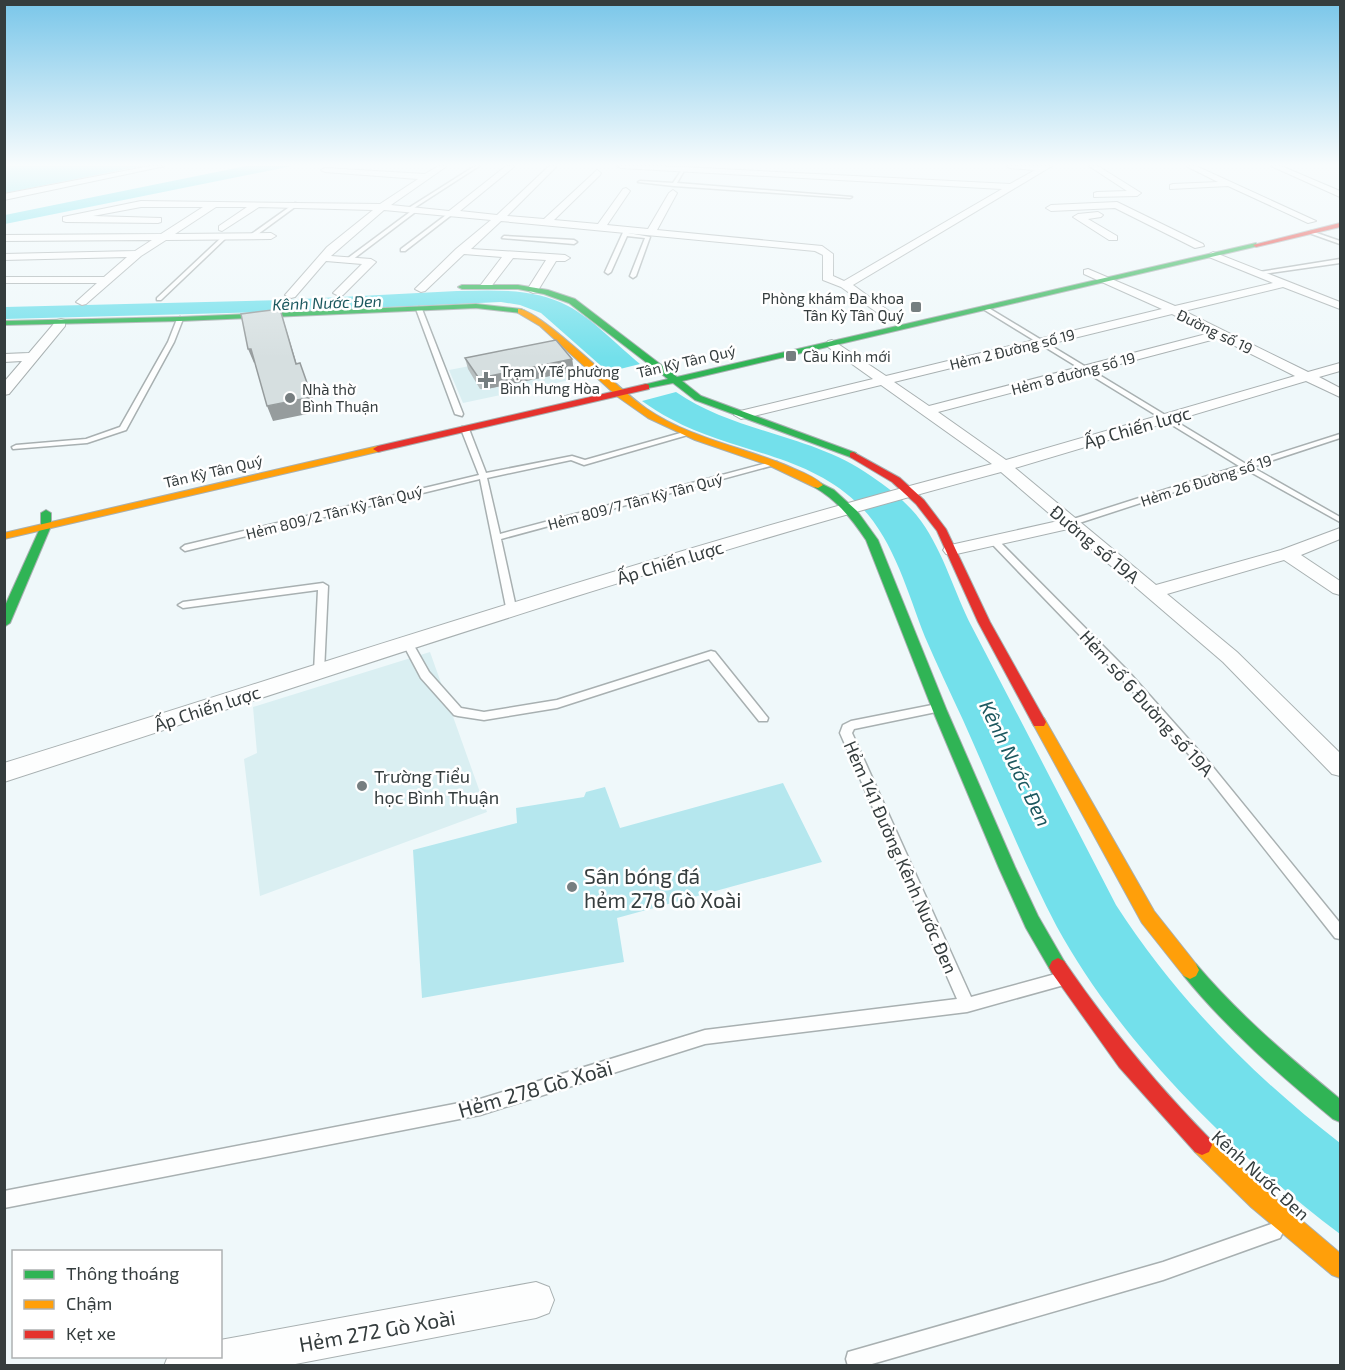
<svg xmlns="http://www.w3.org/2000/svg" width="1345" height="1370" font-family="'Exo 2',sans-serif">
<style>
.built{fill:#daeff2}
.green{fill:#b5e7ee}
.forest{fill:#8ce4ed}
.water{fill:#73e0eb}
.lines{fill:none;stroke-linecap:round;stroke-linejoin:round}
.lane-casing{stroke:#a8b0b1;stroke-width:3}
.street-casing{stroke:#a8b0b1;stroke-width:2}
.fast-casing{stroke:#a8b0b1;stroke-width:2}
.slow-casing{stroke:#a8b0b1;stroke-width:2}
.jam-casing{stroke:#a8b0b1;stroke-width:2}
.lane{fill:#fdfefe;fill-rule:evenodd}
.street{fill:#fdfefe;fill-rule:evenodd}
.fast{fill:#30b455;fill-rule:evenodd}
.slow{fill:#ff9f0a;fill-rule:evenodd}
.jam{fill:#e5322d;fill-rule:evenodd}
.wall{fill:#b8c0c1}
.shaded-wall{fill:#969c9d}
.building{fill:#d6dfe0;stroke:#969c9d;stroke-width:1.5}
.poi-dot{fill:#767e80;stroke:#fff;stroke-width:2}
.labels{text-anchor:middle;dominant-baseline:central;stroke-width:5;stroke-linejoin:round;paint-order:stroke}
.far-poi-label{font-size:15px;fill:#353d3e;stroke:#fff;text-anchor:start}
.far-street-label{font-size:15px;fill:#353d3e;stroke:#fff}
.far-water-label{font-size:16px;font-style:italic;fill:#1c585f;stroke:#fff}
.street-label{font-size:18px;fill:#353d3e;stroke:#fff}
.poi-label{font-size:18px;fill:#353d3e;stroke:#fff;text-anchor:start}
.water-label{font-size:20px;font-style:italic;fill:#1c585f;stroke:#fff}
.near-poi-label{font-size:21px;fill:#353d3e;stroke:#fff;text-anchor:start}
.near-street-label{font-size:21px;fill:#353d3e;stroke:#fff}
</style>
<rect width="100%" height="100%" fill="#eff8fa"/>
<path class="built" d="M557 349 584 377 463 403 449 370Z
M430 652 487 812 260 896 244 759 257 753 253 707Z"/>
<path class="green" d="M783 783 822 862 617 918 624 962 422 998 413 850 517 823 516 808 584 797 586 792 605 787 620 828Z"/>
<path class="forest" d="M5 166H142L5 193Z"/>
<path class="water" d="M246 166H292L5 224V215Z
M457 291C494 290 535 288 568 306 593 319 618 346 640 364L608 372 541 313 520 305 501 302 298 311 5 319V307L283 300Z
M676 392C735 433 812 434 871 476 889 488 908 503 921 521 944 553 954 592 972 627 1020 719 1068 812 1116 905 1176 998 1253 1076 1340 1143V1234C1234 1154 1121 1044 1057 927 1022 860 994 789 963 720 950 692 937 665 925 637 907 591 893 536 856 502 804 453 731 452 671 419 661 414 651 407 642 401Z"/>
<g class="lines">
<defs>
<path id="lane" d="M475 166H479L411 210 407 209Z
M683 168 685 169 677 183 852 197 850 198 674 186 638 182 640 181 673 183Z
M295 203 299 204 254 237H250V235Z
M414 209 418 210 352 260H348V258Z
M450 212 454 213 405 251H401V249Z
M625 228 629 229 628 233 650 237 636 276 633 278 630 276 645 238 627 236 611 272 608 274 605 272Z
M1311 231 1340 241V244L1309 233Z
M504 236 574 240 577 242 574 244 502 238Z
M222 237 226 238 161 300H157V298Z
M1340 259V263L1256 275 1253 273Z
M419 307 422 309 463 414 462 416 455 414 416 309Z
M983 307H987L1246 464 1340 434V438L1252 467 1340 517V522L1245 469 1073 525H1067V521L1239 466 983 309Z
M180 317 183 319 174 342 126 430 87 443 13 449 12 447 16 445 86 439 120 427 168 342 177 319Z
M462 427 469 429 486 473 572 456 585 460 684 432 691 434 584 465 571 460 487 478 500 534 771 462H777L778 464 501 539 517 612 512 615 507 612 480 479 185 551 181 548 185 545 479 475 461 429Z
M994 538 997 539 1127 670 1208 761 1340 923V939L1335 938 1200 767 1119 676 991 543 990 541Z
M323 583 328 586 324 672 319 676 314 672 318 590 183 608 178 605 183 602Z
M408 641 412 642 429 672 461 708 484 712 557 700 711 651 715 652 768 718 767 721H759L709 659 557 708 484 720 458 716 454 715 421 678 403 644Z
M937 704 941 705 942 708 941 711 854 729 852 733 971 997 1059 973 1064 975 1066 980 1064 985 967 1012 705 1044 480 1115 4 1208V1191L480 1099 705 1030 957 999 840 733 843 725 851 721Z
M1274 1223 1280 1226 1283 1232 1280 1238 1163 1280 865 1366H848L846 1359 848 1352 1163 1262Z"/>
<path id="street" d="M150 166H165L4 200V194Z
M438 166H447L391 205 449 211 506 166H515L460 211 497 215 549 166H557L507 216 544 219 597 170 601 173 600 175 554 220 598 224 623 189 626 188 630 191 607 225 648 229 669 193 673 190 677 193 657 230 822 246 833 254V276L844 281 1002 189 621 168 617 166H663L1010 184 1035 170 1010 168 1006 166H1052L853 285 893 314V320L889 321 841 287 823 280V255L815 251 501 221 471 249 565 255 570 258 565 261H556L537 292 533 293 527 290 546 260 513 258 490 288 486 289 480 286 502 257 464 254 425 291 421 292 415 289 417 287 456 249 491 220 384 210 331 256 371 259 376 262 343 295 339 296 333 293 362 264 326 261 295 297 291 298 285 295 327 247 373 210 259 207 222 231 219 230V226L247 207H216L175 234 271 233 276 236 271 239 166 240 141 256 86 304 82 305 76 302 97 283H4V277H104L127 257 4 260V254L135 251 152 240 4 241V235L161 234 203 207H141L93 216 161 218V222L158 223 66 222 63 221V217L141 201 380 204 418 179 325 172 321 170 325 168 425 174Z
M1089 166H1098L1141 193 1137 196 1094 197V193L1097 192 1127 191Z
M1186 166H1196L1316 221 1308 223 1228 186 1170 189V185L1173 184 1218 182Z
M1271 166H1281L1340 191V197Z
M1117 202 1203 244 1204 246 1195 248 1115 208 1051 211 1046 208 1051 205Z
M1098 212 1103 215 1101 217 1088 219 1117 236V240H1109L1073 217 1078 214Z
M1213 252 1340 302V309L1283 287 1184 311 1308 372 1340 363V371L1319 377 1340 388V397L1306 381 1015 468 1156 585 1281 550 1340 528V539L1301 555 1340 581V595L1333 593 1284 560 1167 594 1237 652 1340 753V776L1332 774 1223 662 1068 529 952 555 946 554 943 550 946 546 1058 521 1001 472C665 561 335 675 4 782V763C332 661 659 551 992 464L881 385 741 419 734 415 736 412 873 379 828 347 826 344 828 341 832 340 886 376 1162 309 1084 274V270L1088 269 1175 306 1273 283 1209 257 1208 255ZM1172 314 1210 333 929 406 894 382ZM1219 338 1295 376 1006 460 938 412Z
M61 319 65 320V326L9 394 4 395V382L22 361 4 362V354L29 353 57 320Z
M536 1282 549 1287 554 1300 549 1313 536 1318 285 1366H164L168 1356H220V1340Z"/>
<path id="fast" d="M1256 243 1258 246 682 381 701 396 856 453V457L853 458 695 400 673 383 643 389V385L668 379 569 303 544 294 518 289H462L458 287 462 285H518L548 290 575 299 677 377Z
M476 304 521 309 525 311 521 313 476 308 180 321 4 325V321L180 317Z
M818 482 834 490 857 511 878 540 947 711 1015 867 1038 916 1064 961 1067 967 1064 973 1058 976 1052 973 1026 928 999 868 933 711 866 540C852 519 837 500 814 487V483Z
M46 510 51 513V526L10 623 4 627V608L41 526V513Z
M1190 961 1196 964C1239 1015 1289 1057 1340 1099V1122L1333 1119C1280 1075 1228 1030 1184 976L1181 970 1184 964Z"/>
<path id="slow" d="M518 309C539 308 622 393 647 409 688 437 738 446 783 464 796 470 813 475 823 485L818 488 814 487 768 465 695 440 648 418 618 397 540 326 518 313Z
M378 446 383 449 381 451 4 539V533Z
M1039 717 1044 718 1154 911 1196 964 1199 970 1196 976 1190 979 1184 976 1142 923 1032 722 1034 718Z
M1202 1135 1209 1138 1267 1191 1340 1253V1278L1332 1275 1251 1207 1195 1152 1192 1145 1195 1138Z"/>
<path id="jam" d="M1340 223V227L1256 247 1253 245Z
M646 384 649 385V389L378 452 373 449 378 446Z
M853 452 900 478 924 500 946 529 990 622 1046 722 1044 726H1034L978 622 937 531 916 504 892 482 850 457V453Z
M1058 958 1064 961C1107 1024 1155 1083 1209 1138L1212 1145 1209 1152 1202 1155 1195 1152 1119 1067 1052 973 1049 967 1052 961Z"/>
</defs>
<use href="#lane" class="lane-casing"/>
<use href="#street" class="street-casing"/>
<use href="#fast" class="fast-casing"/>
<use href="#slow" class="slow-casing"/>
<use href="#jam" class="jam-casing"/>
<use href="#lane" class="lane"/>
<use href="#street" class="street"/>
<use href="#fast" class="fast"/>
<use href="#slow" class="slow"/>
<use href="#jam" class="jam"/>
</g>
<path class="wall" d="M465 358 572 359 574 371 487 389H480L468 369Z"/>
<path class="shaded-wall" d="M280 309 284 322 301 378 296 364Z
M248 349H251L257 362 254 363Z
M572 359 574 371 487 389 485 377Z
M312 397 317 412 273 421 267 406Z"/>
<path class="building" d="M280 309 296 364 300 363 312 397 267 406 251 349H248L241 314Z
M556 340 572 359 485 377H478L465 358Z"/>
<linearGradient id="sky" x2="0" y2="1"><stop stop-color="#79c6e9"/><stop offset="0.46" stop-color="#f8fcfd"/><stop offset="1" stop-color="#f8fcfd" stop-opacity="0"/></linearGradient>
<rect width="1345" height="358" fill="url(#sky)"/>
<g class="poi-dot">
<rect x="910" y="301" width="12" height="12" rx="3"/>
<rect x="785" y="350" width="12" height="12" rx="3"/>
<path d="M483 371h6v6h6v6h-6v6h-6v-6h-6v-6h6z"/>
<circle cx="290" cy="398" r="6"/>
<circle cx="362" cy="786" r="6"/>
<circle cx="572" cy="887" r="6"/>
</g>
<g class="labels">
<g class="far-poi-label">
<text x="904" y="298" text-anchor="end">Phòng khám Đa khoa<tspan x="904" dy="17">Tân Kỳ Tân Quý</tspan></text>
<text x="803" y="356">Cầu Kinh mới</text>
<text x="500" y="371">Trạm Y Tế phường<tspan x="500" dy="17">Bình Hưng Hòa</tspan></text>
<text x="302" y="389">Nhà thờ<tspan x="302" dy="17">Bình Thuận</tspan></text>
</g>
<g class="far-street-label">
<text transform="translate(1215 331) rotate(26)">Đường số 19</text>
<text transform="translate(1012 349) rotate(-14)">Hẻm 2 Đường số 19</text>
<text transform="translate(686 361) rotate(-13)">Tân Kỳ Tân Quý</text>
<text transform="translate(1073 373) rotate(-15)">Hẻm 8 đường số 19</text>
<text transform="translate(213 471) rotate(-13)">Tân Kỳ Tân Quý</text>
<text transform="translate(1206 480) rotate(-18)">Hẻm 26 Đường số 19</text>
<text transform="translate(635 501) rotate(-15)">Hẻm 809/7 Tân Kỳ Tân Quý</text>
<text transform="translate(334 512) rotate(-14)">Hẻm 809/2 Tân Kỳ Tân Quý</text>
</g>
<g class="far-water-label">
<text transform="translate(327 302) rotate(-2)">Kênh Nước Đen</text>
</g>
<g class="street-label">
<text transform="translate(1137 427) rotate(-16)">Ấp Chiến lược</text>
<text transform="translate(1095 544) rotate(40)">Đường số 19A</text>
<text transform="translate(670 562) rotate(-17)">Ấp Chiến lược</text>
<text transform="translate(1147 703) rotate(48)">Hẻm số 6 Đường số 19A</text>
<text transform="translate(207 708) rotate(-18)">Ấp Chiến lược</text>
<text transform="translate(901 857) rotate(66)">Hẻm 141 Đường Kênh Nước Đen</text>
<text transform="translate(1261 1175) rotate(42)">Kênh Nước Đen</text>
</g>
<g class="poi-label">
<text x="374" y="776">Trường Tiểu<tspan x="374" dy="21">học Bình Thuận</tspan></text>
</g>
<g class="water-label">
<text transform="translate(1016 763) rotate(64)">Kênh Nước Đen</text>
</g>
<g class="near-poi-label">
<text x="584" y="875">Sân bóng đá<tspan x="584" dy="24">hẻm 278 Gò Xoài</tspan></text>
</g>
<g class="near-street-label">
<text transform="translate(535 1088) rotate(-16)">Hẻm 278 Gò Xoài</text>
<text transform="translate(377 1330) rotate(-10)">Hẻm 272 Gò Xoài</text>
</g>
</g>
<rect width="1345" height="1370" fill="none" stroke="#353d3e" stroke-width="12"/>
<rect x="12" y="1250" width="210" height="108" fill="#ffffff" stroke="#aeb1b2" stroke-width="1.5"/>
<rect x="24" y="1270" width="30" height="9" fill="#30b455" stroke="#aeb1b2" stroke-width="1.5"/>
<text x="66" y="1280" font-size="18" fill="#353d3e">Thông thoáng</text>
<rect x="24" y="1300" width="30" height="9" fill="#ff9f0a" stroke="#aeb1b2" stroke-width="1.5"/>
<text x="66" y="1310" font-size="18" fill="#353d3e">Chậm</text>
<rect x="24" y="1330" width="30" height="9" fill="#e5322d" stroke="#aeb1b2" stroke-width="1.5"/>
<text x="66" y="1340" font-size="18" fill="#353d3e">Kẹt xe</text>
</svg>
